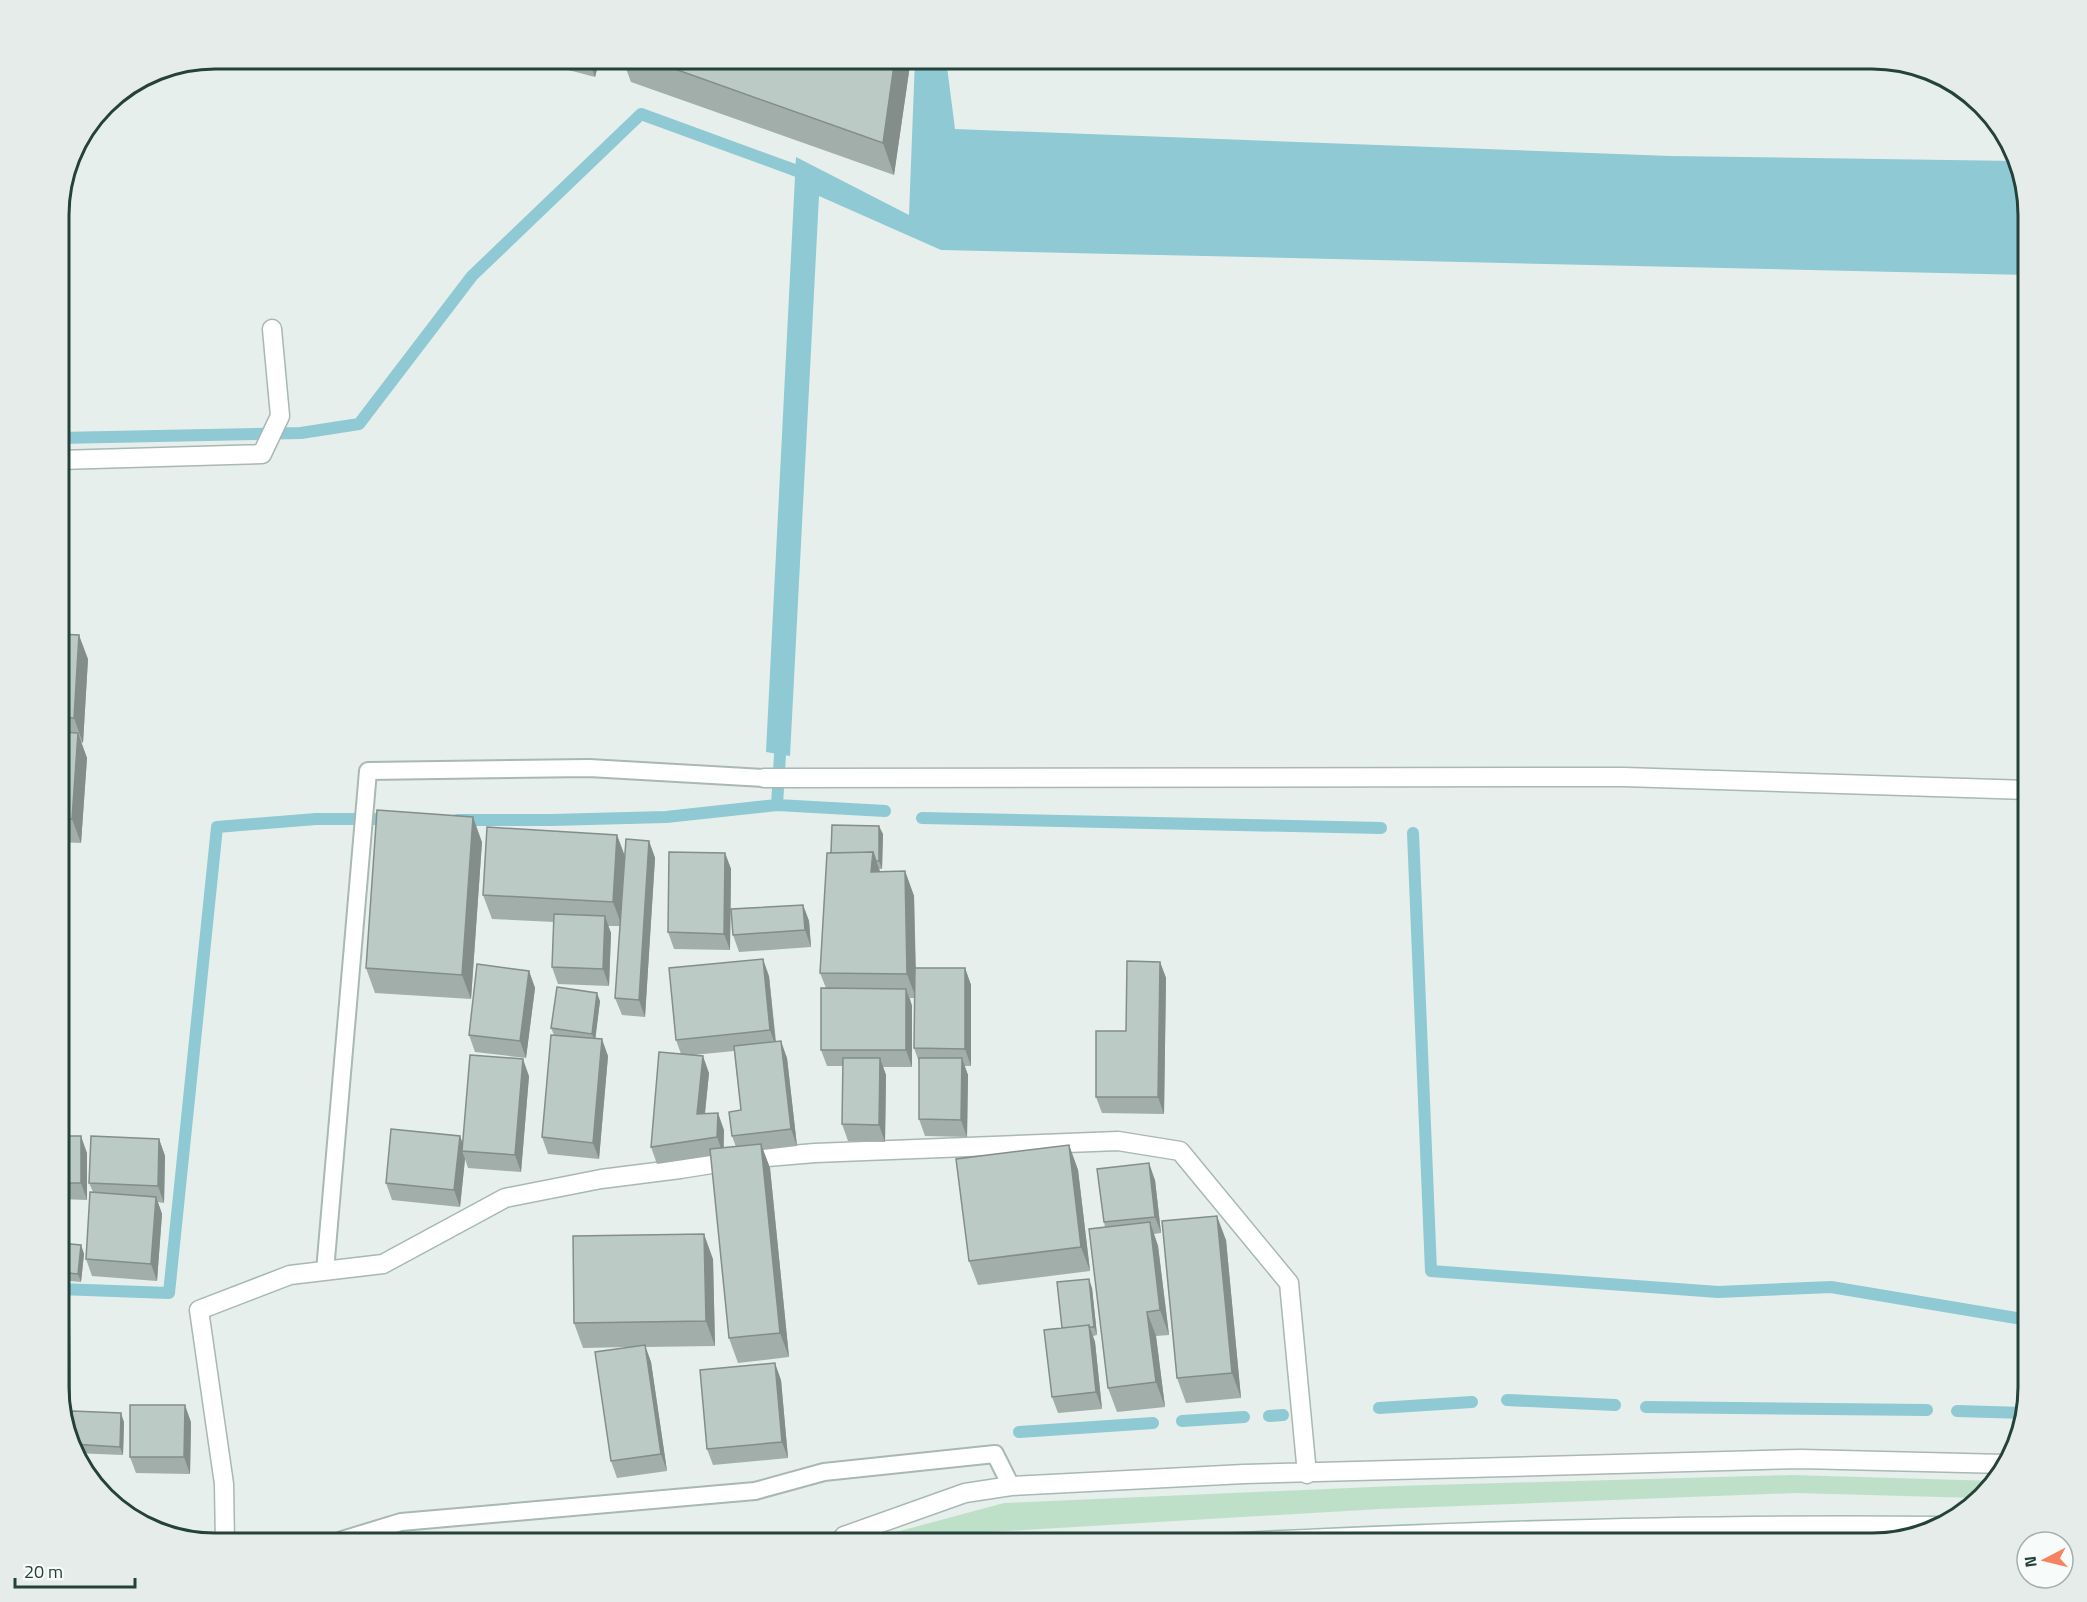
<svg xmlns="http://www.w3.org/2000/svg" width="2087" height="1602" font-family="'Titillium Web',sans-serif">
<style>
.green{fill:#bfe0c8}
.water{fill:#8ec9d4}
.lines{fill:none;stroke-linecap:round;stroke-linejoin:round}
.stream{stroke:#8ec9d4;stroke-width:12}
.service-casing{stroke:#a8b8b2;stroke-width:20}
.minor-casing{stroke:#a8b8b2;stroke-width:21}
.secondary-casing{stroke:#a4bbb3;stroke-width:21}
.service{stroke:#fff;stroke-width:16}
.minor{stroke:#fff;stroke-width:18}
.secondary{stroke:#fff;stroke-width:18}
.wall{fill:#a1aea9;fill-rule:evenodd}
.shaded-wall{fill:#838d89}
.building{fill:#bbcac4;stroke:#838d89;stroke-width:1.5}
.rim{fill:none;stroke:#24423a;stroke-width:3}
</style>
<rect width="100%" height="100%" fill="#e6efeb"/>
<path class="green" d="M1792 1475 1996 1481 1976 1498 1796 1493 1380 1509 870 1539 1004 1503 1395 1486Z"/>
<path class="water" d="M915 59H946L955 129 1670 156 2016 161 2028 215V275L941 250 819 196 790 756 766 752 796 157 909 215Z"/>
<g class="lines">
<path class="stream" d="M59 438 301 433 359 424 472 276 641 114 808 175
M777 805 885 811
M922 818 1381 828
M457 820H551L666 817 777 805 781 738
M1413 833 1431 1271 1718 1292 1831 1287 2028 1320
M59 1289 169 1293 217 827 316 819H392
M1507 1400 1615 1405
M1646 1407 1927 1410
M1379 1408 1472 1402
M1957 1411 2024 1413
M1269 1416 1283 1415
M1182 1421 1244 1417
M1019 1432 1153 1423"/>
<defs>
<path id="service" d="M325 1271 368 771 589 768 764 778
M341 1543 342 1540 401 1522 755 1491 824 1472 995 1454 1011 1486"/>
<path id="minor" d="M59 460 262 454 280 416 272 329
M764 778 1624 777 2028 790
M225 1543 224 1484 199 1310 290 1275 383 1264 505 1198 601 1179 680 1169 743 1159 815 1153 1118 1141 1180 1151 1289 1283 1307 1474
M838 1543 844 1536 965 1493 1011 1486 1244 1474 1801 1459 2005 1464"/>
<path id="secondary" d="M1220 1543C1460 1531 1701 1523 1942 1526"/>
</defs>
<use href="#service" class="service-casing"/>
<use href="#minor" class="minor-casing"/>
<use href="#secondary" class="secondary-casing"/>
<use href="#service" class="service"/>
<use href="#minor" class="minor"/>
<use href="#secondary" class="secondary"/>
</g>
<path class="wall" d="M523 58H600L595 77Z
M622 58H911L894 175 631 82Z
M59 634 88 659 83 743 81 742 87 758 81 843 59 842Z
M883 834 882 869H879L880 872 905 871 914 896 916 968H965L971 985V1066H964L968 1075 967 1137 925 1136 919 1119V1062L914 1048 915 998H910L912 1006V1067H883L886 1075 885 1142 848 1141 842 1124 843 1066H827L821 1050 826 988 820 973 831 853Z
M617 835 625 856 649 841 655 858 645 1017 622 1015 615 998 620 926H608L611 933 609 986 558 984 552 967 554 922 492 919 483 895Z
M482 842 471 999 375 993 366 968Z
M725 853 731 869 730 950 674 949 668 932Z
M803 905 809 921 811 947 739 952 733 935Z
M1160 962 1166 978 1164 1114 1102 1113 1096 1097Z
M529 971 535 988 526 1058 475 1052 469 1035Z
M769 976 776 1041 787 1058 797 1146 763 1150 770 1168 789 1357 738 1363 729 1338 711 1156 657 1164 651 1147 681 1054 676 1040ZM734 1051 741 1110 732 1136 736 1147 724 1148V1130L705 1114 709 1073 693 1055Z
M600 1001 595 1038 608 1056 599 1159 548 1154 542 1137 554 1035 551 1028Z
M529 1076 521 1172 468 1168 465 1159 460 1207 392 1200 386 1183 460 1136 463 1144Z
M59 1136 87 1153V1200L59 1199Z
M159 1139 165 1156 164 1203 158 1202 162 1214 157 1281 92 1276 86 1259 93 1192 89 1183Z
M1069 1145 1078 1170 1090 1271 978 1285 969 1261Z
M1155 1180 1161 1233 1154 1234 1158 1246 1169 1335 1156 1336 1165 1407 1117 1412 1108 1388 1105 1227 1104 1222Z
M1226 1240 1241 1398 1186 1403 1177 1378Z
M59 1243 81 1245 84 1254 81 1282 59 1280Z
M713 1259 715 1346 645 1347 651 1362 667 1471 617 1478 611 1461 629 1347 583 1348 574 1323Z
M1092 1288 1097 1335 1093 1336 1095 1342 1102 1409 1058 1413 1052 1397 1062 1328Z
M59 1301H63L70 1318 71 1405H61L59 1397Z
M781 1380 788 1458 713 1465 707 1449Z
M124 1422 123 1455 74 1453 71 1440Z
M191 1422 190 1474 136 1473 130 1457Z"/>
<path class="shaded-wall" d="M588 58H600L595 77Z
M895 58H911L894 175 883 143Z
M79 635 88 659 83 743 74 718Z
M78 733 87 758 81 843 72 819Z
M473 817 482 842 471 999 462 975Z
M879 826 883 834 882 869 879 861Z
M617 835 626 860 622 926 613 902Z
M649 841 655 858 645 1017 639 1000Z
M873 852 882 877 871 872Z
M725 853 731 869 730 950 724 934Z
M905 871 914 896 916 998 907 974Z
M803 905 809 921 811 947 805 930Z
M605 916 611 933 609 986 603 969Z
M763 959 769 976 776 1047 770 1030Z
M1160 962 1166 978 1164 1114 1158 1097Z
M965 968 971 985V1066L965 1049Z
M529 971 535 988 526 1058 520 1041Z
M906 989 912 1006V1067L906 1050Z
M597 993 600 1001 595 1042 592 1034Z
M602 1039 608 1056 599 1159 593 1143Z
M781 1041 787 1058 797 1146 791 1129Z
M703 1056 709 1073 703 1131 697 1114Z
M880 1058 886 1075 885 1142 879 1125Z
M962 1058 968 1075 967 1137 961 1120Z
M523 1059 529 1076 521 1172 515 1155Z
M718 1113 724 1130 723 1154 717 1137Z
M81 1136 87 1153V1200L81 1183Z
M460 1136 465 1151H462L465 1159 460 1207 454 1190Z
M159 1139 165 1156 164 1203 158 1186Z
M761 1144 770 1168 789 1357 780 1333Z
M1069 1145 1078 1170 1090 1271 1081 1247Z
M1149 1163 1155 1180 1161 1233 1155 1217Z
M156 1197 162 1214 157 1281 151 1264Z
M1217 1216 1226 1240 1241 1398 1232 1373Z
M1150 1222 1158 1246 1169 1335 1160 1310Z
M704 1234 713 1259 715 1346 706 1321Z
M81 1245 84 1254 81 1282 78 1274Z
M1089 1279 1092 1288 1097 1335 1094 1327Z
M63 1301 70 1318 71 1405 65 1388Z
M1147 1312 1156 1336 1165 1407 1156 1382Z
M1089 1325 1095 1342 1102 1409 1096 1392Z
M645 1345 651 1362 667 1471 661 1454Z
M775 1363 781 1380 788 1458 782 1442Z
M185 1405 191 1422 190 1474 184 1457Z
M121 1413 124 1422 123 1455 120 1447Z"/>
<path class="building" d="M644 58H895L883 143Z
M59 634 79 635 74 718 59 717Z
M59 732 78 733 72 819 59 818Z
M377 810 473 817 462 975 366 968Z
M832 825 879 826V861H876L873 852 831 853Z
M487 827 617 835 613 902 483 895Z
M626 839 649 841 639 1000 615 998Z
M669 852 725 853 724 934 668 932Z
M873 852 871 872 905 871 907 974 820 973 827 853Z
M803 905 805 930 733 935 731 909Z
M554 914 605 916 603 969 552 967Z
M763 959 770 1030 676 1040 669 968Z
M1127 961 1160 962 1158 1097H1096V1031H1126Z
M477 964 529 971 520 1041 469 1035Z
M915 968H965V1049L914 1048Z
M557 987 597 993 592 1034 551 1028Z
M821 988 906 989V1050H821Z
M551 1035 602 1039 593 1143 542 1137Z
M781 1041 791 1129 732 1136 729 1112 741 1110 734 1046Z
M659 1052 703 1056 697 1114 718 1113 717 1137 651 1147Z
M470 1055 523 1059 515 1155 462 1151Z
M843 1058H880L879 1125 842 1124Z
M919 1058H962L961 1120 919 1119Z
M391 1129 460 1136 454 1190 386 1183Z
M59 1136H81V1183H59Z
M91 1136 159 1139 158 1186 89 1183Z
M761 1144 780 1333 729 1338 710 1149Z
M1069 1145 1081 1247 969 1261 956 1159Z
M1149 1163 1155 1217 1104 1222 1097 1169Z
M90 1192 156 1197 151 1264 86 1259Z
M1217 1216 1232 1373 1177 1378 1162 1221Z
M1150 1222 1160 1310 1147 1312 1156 1382 1108 1388 1089 1229Z
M704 1234 706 1321 574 1323 573 1236Z
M59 1243 81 1245 78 1274 59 1272Z
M1089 1279 1094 1327H1089V1325L1062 1328 1057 1282Z
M59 1301H63L65 1388H59Z
M1089 1325 1096 1392 1052 1397 1044 1330Z
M645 1345 661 1454 611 1461 595 1352Z
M775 1363 782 1442 707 1449 700 1370Z
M130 1405H185L184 1457H130Z
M72 1411 121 1413 120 1447 72 1444 71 1440Z"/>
<path d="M0 0H2087V1602H0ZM215 69H1872A146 146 0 0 1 2018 215V1387A146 146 0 0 1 1872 1533H215A146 146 0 0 1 69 1387V215A146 146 0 0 1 215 69Z" fill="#e6ecea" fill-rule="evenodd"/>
<path class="rim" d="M215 69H1872A146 146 0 0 1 2018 215V1387A146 146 0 0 1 1872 1533H215A146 146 0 0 1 69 1387V215A146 146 0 0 1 215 69Z"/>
<g transform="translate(2045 1560) rotate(263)"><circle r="28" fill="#f7fbf9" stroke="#a3b1ad" stroke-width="1.5"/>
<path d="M0-4.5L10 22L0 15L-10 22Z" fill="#f4845f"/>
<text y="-9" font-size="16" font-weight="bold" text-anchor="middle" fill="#24423a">N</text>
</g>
<path d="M15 1578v9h120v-9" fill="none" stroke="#24423a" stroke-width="3"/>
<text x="24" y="1578" font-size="18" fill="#24423a" stroke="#f7fbf9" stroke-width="4.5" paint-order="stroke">20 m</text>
</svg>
